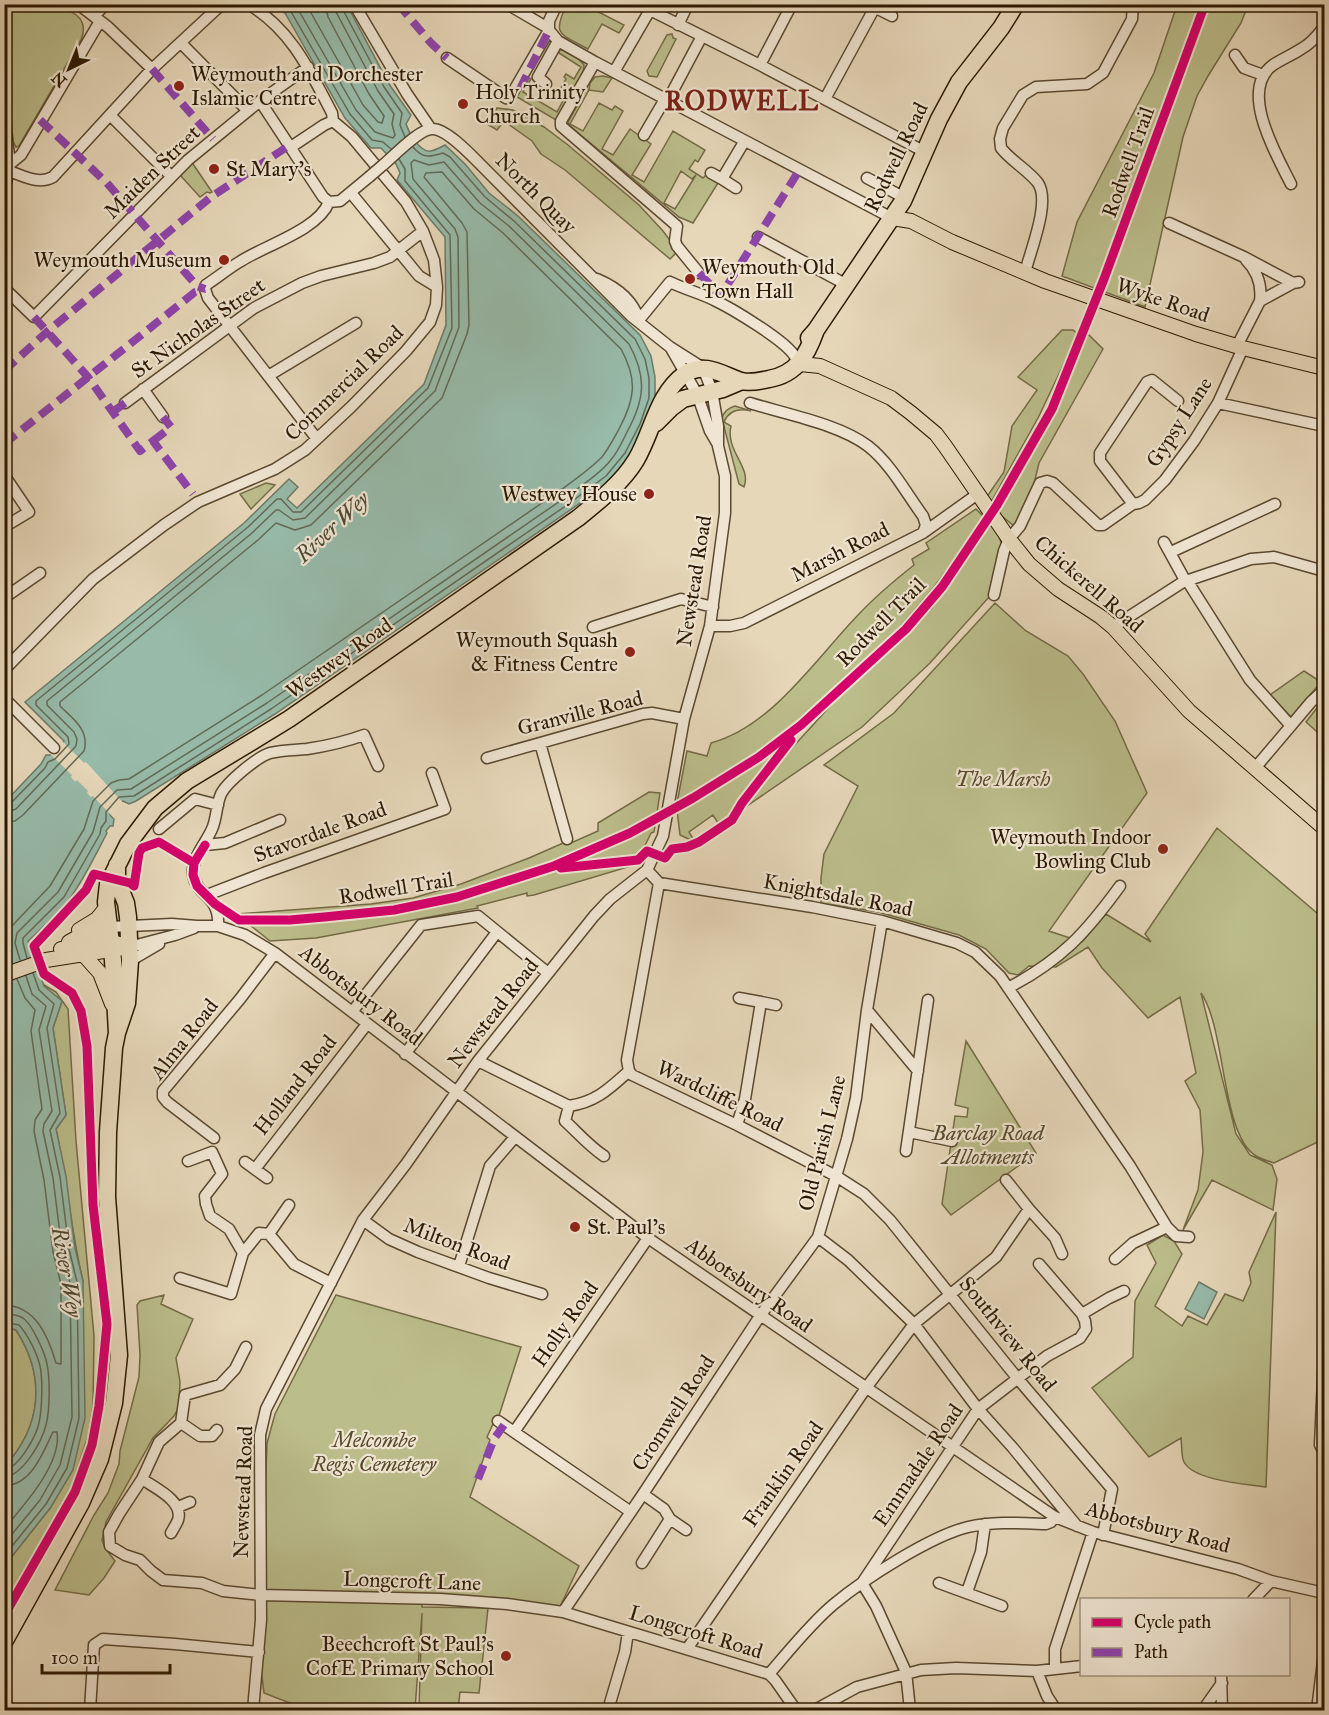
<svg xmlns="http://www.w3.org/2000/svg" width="1329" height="1715" font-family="'IM FELL Great Primer',serif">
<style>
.green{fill:#bbbd8b;stroke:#746b46;stroke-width:1.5;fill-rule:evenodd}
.water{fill:#97baa9;stroke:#6c7a66;stroke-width:1.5}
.pier{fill:#e6d7b9}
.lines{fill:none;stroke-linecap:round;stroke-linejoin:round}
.shore{stroke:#626a55;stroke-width:1.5}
.minor-casing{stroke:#5a482f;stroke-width:13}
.major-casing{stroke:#2c1901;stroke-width:16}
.highway-casing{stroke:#2c1901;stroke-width:19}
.minor{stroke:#efe5d2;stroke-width:10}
.major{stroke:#e6d7b9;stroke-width:14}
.highway{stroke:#e6d7b9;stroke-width:16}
.minor-bridge-casing{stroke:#5a482f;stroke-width:13;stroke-linecap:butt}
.minor-bridge{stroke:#efe5d2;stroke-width:10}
.quiet{stroke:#8e44ad;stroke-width:8;stroke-dasharray:15 8;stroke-linecap:butt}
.cycleway-casing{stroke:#efe5d2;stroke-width:13}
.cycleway{stroke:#d6006c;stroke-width:9}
.poi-dot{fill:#8f2418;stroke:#efe5d2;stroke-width:2}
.labels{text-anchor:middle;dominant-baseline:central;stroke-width:4.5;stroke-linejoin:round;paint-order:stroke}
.poi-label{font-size:21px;fill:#2c1901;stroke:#efe5d2;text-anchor:start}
.street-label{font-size:21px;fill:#2c1901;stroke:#efe5d2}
.park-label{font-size:21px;font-style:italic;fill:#574a2a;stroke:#efe5d2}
.water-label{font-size:22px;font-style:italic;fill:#4c4933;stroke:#efe5d2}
.district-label{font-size:27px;font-weight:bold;letter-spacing:1.5px;fill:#7a1f14;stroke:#efe5d2}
</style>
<rect width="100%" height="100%" fill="#e6d7b9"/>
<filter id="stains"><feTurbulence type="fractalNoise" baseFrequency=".00333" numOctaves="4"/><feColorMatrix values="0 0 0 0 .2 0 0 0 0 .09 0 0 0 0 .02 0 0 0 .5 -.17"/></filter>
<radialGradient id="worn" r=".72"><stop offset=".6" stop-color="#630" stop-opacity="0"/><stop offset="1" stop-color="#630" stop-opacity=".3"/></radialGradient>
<path class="green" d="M567 4 585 5 624 25 619 33 602 24 588 49C561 34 551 36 567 4Z
M4 5C27 4 97 0 81 40L19 146 16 147 13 141 11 116 5 84Z
M1177 5H1248L1241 23 1208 76 1197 96 1183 137 1145 307 1062 276 1077 222 1154 73Z
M672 34 673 38 676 39 657 77 649 76 647 71 667 35Z
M559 50C568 49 578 57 584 65L583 73 556 120 517 97 527 77 531 79 523 92 557 112 566 95 559 91 566 79 564 77 566 74 574 79 581 67 559 53Z
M603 76 612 78 603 92 589 90 570 124 583 131 599 103 612 110 615 106 623 111 602 149 613 155 630 129 651 144 632 175 644 182 673 131 705 150 698 162 695 160 689 169 703 178 706 175 718 183 693 223 679 217 570 126 568 122 586 90 589 89 590 83 595 77ZM681 171 692 179 696 175 675 209 664 203Z
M497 108 513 110 544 127 568 145 639 205 663 231 678 251 670 259 565 170 541 154 532 141 504 121 497 130 487 124Z
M191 161 212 192 210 193 207 192 200 197 180 175Z
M1062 330H1073L1078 334 1038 418 990 504 986 498 1004 472 1012 426 1037 390 1018 377Z
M1088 334 1103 349 1039 463 1033 488 1014 526 997 512 1055 412Z
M735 406 751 411C739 408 729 410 724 422L731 426C725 451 752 467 744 487L739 484 722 419C723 412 728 408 735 406Z
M266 483 275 485 251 509 240 494Z
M976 509 984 517 977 530 934 587 895 633 800 719 757 753 677 803 687 751 707 756 711 743C772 727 817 657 859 614 876 596 895 580 914 565L912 559 929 549 926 543Z
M988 521 995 526 1002 545 990 596 930 663 862 727 741 810 792 748 832 704 932 608Z
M995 603 1026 631 1068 656 1083 674 1115 721 1147 793 1049 931 1082 942 1106 914 1151 942 1145 934 1217 828 1324 919V1139L1274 1163C1268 1161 1261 1159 1256 1156 1221 1135 1226 1028 1201 993L1236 1134 1250 1155 1272 1165 1277 1179 1273 1210 1212 1180 1183 1230 1198 1190 1203 1152 1200 1110 1185 1081 1196 1073 1180 997 1148 1018 1102 968 1088 947 1056 967 1029 966 1018 975 1009 973 986 949 959 935 878 912 821 903V878L824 854 858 786 824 765 894 713Z
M1304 671 1321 682 1291 717 1270 695Z
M1324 699V738L1306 722Z
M798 729 731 818 720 826 713 815 689 832 695 842 680 835 677 810C720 786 760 759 798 729Z
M649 792 660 793 654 832 651 833 640 856 638 864 534 895 527 896V893L477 906 478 908 316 938 270 941 236 914 371 904 413 898 461 884 529 858 570 840 571 843 598 831V823Z
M44 985 56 992 68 1009 76 1141 94 1336 93 1405 88 1436 66 1503 5 1603 4 1571 9 1560 51 1507 83 1281C71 1231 67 1180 56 1129L66 1115 53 1028 62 1001 5 999Z
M966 1041 1036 1153 951 1215 942 1204 955 1116 967 1117 968 1108 955 1105Z
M1276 1212 1266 1487C1247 1484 1194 1481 1184 1462 1181 1456 1182 1445 1181 1438L1149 1457 1092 1388 1133 1357 1135 1301 1156 1263 1147 1245 1163 1235 1174 1241 1182 1254 1155 1306 1182 1326 1188 1316 1207 1325 1225 1294 1243 1301 1251 1283 1249 1272Z
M164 1295 161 1304 193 1319 176 1358 180 1382 179 1407 174 1416 153 1438 106 1522 102 1540 105 1548 115 1561 104 1578 89 1595 55 1590 94 1515 108 1493 119 1464 120 1451 139 1377 140 1355 137 1305 140 1301Z
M336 1295 521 1347 496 1425 493 1424 487 1437 490 1440 470 1497 579 1566 559 1609 423 1596 422 1607 488 1608 479 1693 460 1692 458 1710 419 1708 422 1613 415 1710H295V1705L264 1693 259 1652 267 1443 275 1414Z
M5 1327 16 1330C46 1376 42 1426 5 1466Z"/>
<path class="water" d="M268 5H347L389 84 411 115 406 124C409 133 420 153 431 151 436 150 441 147 445 145L465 164 489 193 518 216 640 335 651 356 655 377V399L630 457 610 481 589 497 275 714 136 801 129 804 123 801 110 815 114 819 113 826H110L106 831 107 833C95 856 84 879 69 900 57 915 42 928 28 941L44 986 62 1001 53 1028 66 1115 56 1129 66 1176 75 1248 83 1281 85 1418 73 1470 51 1507 9 1560 5 1571V1466C42 1426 46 1376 16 1330L5 1327V802L41 764 46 755H50L64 741 25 702 244 523 289 479 298 487 287 499 297 508 424 384 446 325 445 237 397 180 400 173 396 164 381 148H371L345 118 285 13Z
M1199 1282 1217 1292 1204 1319 1185 1309Z"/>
<path class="pier" d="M61 740 84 763 86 762 126 806 124 805 114 815V818L93 796 91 797 87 793 88 791 77 780 75 782 71 777 72 775 49 753Z"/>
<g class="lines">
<path class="shore" d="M282 4 290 10 350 114 372 140 383 142 391 149
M295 4 356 110 375 132 393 138 395 135 392 124 394 114 378 91 336 12 335 4
M306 4 363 105 378 122 382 123 384 116 369 94 328 17 325 4
M342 4 343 10 384 87 402 113 400 125 405 137
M4 805 11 803 45 768 48 762 55 759 69 744 68 737 36 705V701L248 527 277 499H281L293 512H301L428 388 452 328 450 235 405 181V169L399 159
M4 813 16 809 76 746 77 739 74 732 47 705V701L252 533 276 510H279L293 520 305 518 435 391 459 327 458 237 455 229 413 179 411 163 414 160 429 165 444 162 480 203 509 226 629 344C647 377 645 399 627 432 622 442 618 452 610 461 598 476 579 487 563 499L267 703 131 789 117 790 100 807 93 832 58 892 17 933 15 943 20 960
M4 822 15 821 23 815 84 751C90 730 73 719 60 706V702L258 540 276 523 295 530 311 525 442 398 467 334 469 325 467 232 462 223 424 177 426 173 442 172 474 209 503 233 621 349C638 380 635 399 619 429 614 438 609 448 602 457 589 470 573 481 558 492L262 695 129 779 119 780 111 783 93 801 84 829 50 886 10 928 6 944 12 963
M27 958 23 943V938L64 897 100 834 101 828 106 821V812L119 797 134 796 271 709 567 505 606 476 625 453 640 424 649 398V378L645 359 635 339 514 221 485 197 450 157 443 153C430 157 423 159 413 147
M4 1305C36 1306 48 1336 56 1363L61 1364V1284L53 1252 44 1180 34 1131 35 1120 42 1109 31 1031 35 1010 25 998 17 979
M4 1314C10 1314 18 1315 23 1318 32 1324 45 1353 47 1364 50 1378 50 1410 46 1425 42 1441 23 1476 4 1477
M4 1322 19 1325C28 1335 37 1353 40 1366 43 1380 42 1409 39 1423 36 1436 19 1468 4 1470
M4 1486C32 1485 43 1452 53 1432H57C62 1464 24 1505 4 1529
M4 1544 40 1500 60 1465 72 1417 70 1283 62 1250 53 1178 43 1131 44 1124 52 1111 39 1030 46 1006 32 994 26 976
M4 1556 46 1504 67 1468 79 1418 77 1282 69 1249 60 1177 50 1130 60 1113 47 1028 54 1004 39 990 33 973"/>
<defs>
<path id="minor" d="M78 4 108 27 152 69
M354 4 407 94 431 129
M507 4 548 28
M638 4 760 65 925 152
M870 5 892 16
M94 16 106 4
M678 25 688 4
M549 30 558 41 595 62 892 218
M181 43 248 111
M1235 55 1244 68 1263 75
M447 58 506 98 513 92 549 30V21L557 4
M595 62 561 121V126L677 226 675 241 677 246 699 273
M760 65 792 4
M614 72 650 10
M546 84 538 77 558 41
M825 99 875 7
M668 100 702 36
M260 101 323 197 329 202
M4 114 10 164 4 192
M110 115 171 176
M644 135 665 99
M291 147 324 125 333 121
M10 164 21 155 100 21
M9 171C24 176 38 185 53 177L152 69 222 4
M711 173 722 179
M867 178 905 198
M1291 184C1277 156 1238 90 1273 65 1282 59 1292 55 1301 49 1311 44 1318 35 1324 27
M736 188 722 179 744 142
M351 193 419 276 437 287
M329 202 340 201 369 177
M1169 223 1244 257 1293 283 1299 282
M758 237 847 285
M1025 273C1030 251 1051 202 1038 183 1028 170 1011 161 1001 148L1000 139 1003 128 1023 95 1036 87 1087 84 1103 73 1132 19 1133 4
M597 279C616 287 633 300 639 320
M4 288 34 317 188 160 260 101 308 67
M1260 301 1293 283
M639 320 670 282C684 289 700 293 714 300 731 308 788 342 795 357
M1237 346 1260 301C1262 285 1257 271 1246 260
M672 350 697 394 710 431 717 443
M268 376 356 323
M143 389 163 417
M125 403 254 308 302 283 321 276 374 263 390 257 423 231
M750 403C785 414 839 424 868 446 891 464 906 493 923 516L926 525 923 533
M1218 403 1324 426
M317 439 208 298 205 289 206 285C218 277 229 268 241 261 266 245 318 230 329 202
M4 475 29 512 4 527
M1133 504 1100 461V453L1147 382 1152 380 1178 401
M1164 542 1186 582
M1171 552 1275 504
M1188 582 1250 680 1291 726
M994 595 1004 551 1009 539 1020 526 1040 483 1047 481 1053 483 1098 525H1103L1133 504 1139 503 1145 500 1165 480 1194 441 1218 403 1243 348
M4 598 40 573
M710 626H730L744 623 923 533 979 493
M593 627 681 599 713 607
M1113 627 1183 582 1251 559 1274 557 1324 571
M4 670 93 579 164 525 198 502 275 469 305 450 351 407 406 351 430 322 436 305 437 287 434 260 423 231 406 202 352 137 333 121 332 113C310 71 291 29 248 4
M4 698 54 748
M540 743 567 839
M487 758 643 714 652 713 684 719
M1256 767 1311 702 1324 690
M159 829 195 799 218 805
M205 845 225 843 280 820
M647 870 659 883 812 907 882 921 957 943 975 952 1000 976 1130 1166 1167 1227 1176 1236 1189 1237
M659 883 627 1060 629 1071 632 1075 737 1125 836 1176 864 1194 890 1220 1018 1379 1112 1489 1103 1535
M207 895 264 873 445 809 432 773
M218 926C220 895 197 897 193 875 191 859 206 843 212 829 217 818 216 805 221 794 227 782 257 757 270 753 281 750 295 750 307 749 327 746 345 742 364 735L378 766
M109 927 172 924 197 926H218L245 935 275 953 648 1238 1055 1517 1093 1532 1238 1569 1271 1581 1324 1593
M129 947 175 935 194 928
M130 961 159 944
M1008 988C1061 960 1085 934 1120 886
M761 1002 776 1005
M867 1010 918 1071
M352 1012 421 925 478 916 548 973
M405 1054 497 932
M478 1061 569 1106C596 1102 609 1089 629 1071
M569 1106 565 1121C578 1133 589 1146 604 1156
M737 1125 745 1099 761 1002 739 998
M909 1132 952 1141
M214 1138 167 1102 163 1097V1091L240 999 275 953
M906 1151 928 1000
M188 1161 212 1152 222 1174 205 1196 206 1204 210 1216 229 1229 243 1253
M245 1162 267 1178
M255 1169 367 1024
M1029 1209 1055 1238 1062 1254
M363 1220 389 1239 418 1252 489 1278 542 1294
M269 1234 289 1205
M818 1237 848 1260 914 1324 978 1409 1013 1448 1077 1526
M1115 1259 1133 1243 1167 1227
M459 1266 490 1166 515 1137
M180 1278 231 1294 243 1253 259 1233 269 1234 294 1264 331 1283
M1082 1314 1109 1298 1124 1291
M1324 1356 1320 1445 1324 1452
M498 1421 631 1512
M181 1423 159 1442 142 1479 119 1514 109 1532 110 1546 125 1555 140 1560 151 1571 163 1580 202 1583 223 1591 260 1595 440 1599 507 1604 563 1612 769 1674C789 1651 811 1623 834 1604 864 1579 931 1536 968 1527 994 1521 1020 1523 1046 1524L1051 1522 1055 1517
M181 1423 185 1395 220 1385 235 1369 246 1347
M181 1423 200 1436H212L217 1430
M514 1432 648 1238
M142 1479C155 1488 184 1501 178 1520 176 1525 173 1529 171 1533
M178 1507 190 1502
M670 1519 686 1530
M642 1563 670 1519 664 1509 643 1494
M939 1583 1002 1606
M967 1592 981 1552 985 1524
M1253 1600 1271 1581
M563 1612 643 1494 760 1316 818 1237 847 1139 856 1098 867 1010 882 921
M687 1649 866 1388 914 1324 996 1257 1029 1209 1006 1180
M1055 1669V1649L1093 1532
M1037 1671 1047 1696 1056 1710
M769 1674 775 1680 796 1710
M1221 1674 1222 1710
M90 1710 94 1645 103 1639 175 1644 259 1652
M253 1710 261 1620 260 1435 266 1409 363 1220 406 1164 478 1061 594 916 610 899 647 870 663 836 684 719 710 626 725 513V476L718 446V426L712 391 703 368 670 347 631 316 481 165C471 155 446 128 432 129 419 129 394 156 383 165
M608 1710 625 1652 628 1632
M815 1710 857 1687 921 1670 956 1668 1037 1671 1082 1666
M910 1710 906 1672 876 1606 862 1583 978 1409 1047 1356 1080 1338 1086 1329 1085 1321 1082 1314 1039 1264
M1203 1710 1222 1683
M1317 1710 1324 1653"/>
<path id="major" d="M892 218 911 221 952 242 1045 281 1196 334 1243 348 1324 368
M800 364 820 366 891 398 911 413 936 434 945 446 1009 539 1029 564 1058 589 1101 617 1113 627 1189 711 1324 828
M79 930 97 919 106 908
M69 942 85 933 109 927
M61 949 101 940 120 944
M83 954 100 973 112 1004
M4 975 46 960 129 947"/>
<path id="highway" d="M809 338 816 330 903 201 939 119 959 82 1001 28 1016 4
M656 423 671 408 683 399 723 389 742 381
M117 1033 113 960 106 902 108 884 128 844 155 808 187 781 289 719 578 518C599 501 622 483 636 460 653 431 657 394 685 374 704 361 723 375 741 381 750 383 760 381 769 379 797 374 807 355 816 330
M4 1642 81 1503 100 1459 114 1403 119 1355 107 1197 108 1132 114 1048 117 1033 127 1003 130 961 128 917 126 903 117 881V865"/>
</defs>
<use href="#minor" class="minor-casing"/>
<use href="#major" class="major-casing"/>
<use href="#highway" class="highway-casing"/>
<use href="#minor" class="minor"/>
<use href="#major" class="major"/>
<use href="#highway" class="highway"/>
<defs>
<path id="minor-bridge" d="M369 177 383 165"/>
</defs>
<use href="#minor-bridge" class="minor-bridge-casing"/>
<use href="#minor-bridge" class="minor-bridge"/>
<path class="quiet" d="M398 4 431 43 447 58
M152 69 213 139
M520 89 549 30
M40 120 107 183 197 286 205 289
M699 273 721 296
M728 284 800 169
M34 317 88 377 140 451 153 441 193 494
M4 371 48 331 211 197 290 145
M114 411 125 403
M153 441 171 427 163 417
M4 444 179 305 195 292 205 289
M478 1479 494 1439 504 1425"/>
<defs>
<path id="cycleway" d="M205 845 194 863 193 875 197 886 215 904 239 920H290L324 917 394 910 457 897 554 866 630 833 693 798 759 757 801 725 906 629 942 587 997 505 1052 409 1104 279 1205 4
M561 868 638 860 647 851 665 858 672 849 687 847 699 842 732 820 742 803 791 740
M4 1616 75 1492 92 1445 99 1406 107 1324 93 1205 87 1046 81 1011 72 993 44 974 34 946 86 890 94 874 130 883 134 886 139 853 142 848 159 842 194 863"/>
</defs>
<use href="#cycleway" class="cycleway-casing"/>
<use href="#cycleway" class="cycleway"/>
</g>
<g class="poi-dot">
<circle cx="179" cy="86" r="6"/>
<circle cx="463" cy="104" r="6"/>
<circle cx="214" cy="169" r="6"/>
<circle cx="224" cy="260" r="6"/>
<circle cx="690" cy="279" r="6"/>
<circle cx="649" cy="494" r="6"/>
<circle cx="630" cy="652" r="6"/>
<circle cx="1163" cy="849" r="6"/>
<circle cx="575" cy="1227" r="6"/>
<circle cx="506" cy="1656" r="6"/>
</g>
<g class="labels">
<g class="poi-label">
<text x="191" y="74">Weymouth and Dorchester<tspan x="191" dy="24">Islamic Centre</tspan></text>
<text x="475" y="92">Holy Trinity<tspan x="475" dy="24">Church</tspan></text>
<text x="226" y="169">St Mary's</text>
<text x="212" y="260" text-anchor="end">Weymouth Museum</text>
<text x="702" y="267">Weymouth Old<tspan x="702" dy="24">Town Hall</tspan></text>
<text x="637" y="494" text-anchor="end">Westwey House</text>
<text x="618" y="640" text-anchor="end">Weymouth Squash<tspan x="618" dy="24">&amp; Fitness Centre</tspan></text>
<text x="1151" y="837" text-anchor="end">Weymouth Indoor<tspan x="1151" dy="24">Bowling Club</tspan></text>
<text x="587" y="1227">St. Paul's</text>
<text x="494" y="1644" text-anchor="end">Beechcroft St Paul's<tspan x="494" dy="24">CofE Primary School</tspan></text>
</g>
<g class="street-label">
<text transform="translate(896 157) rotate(-64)">Rodwell Road</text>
<text transform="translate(1128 162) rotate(-70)">Rodwell Trail</text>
<text transform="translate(152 172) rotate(-44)">Maiden Street</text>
<text transform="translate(536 193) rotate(45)">North Quay</text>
<text transform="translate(1163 300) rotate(19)">Wyke Road</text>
<text transform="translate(198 328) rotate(-35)">St Nicholas Street</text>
<text transform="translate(344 383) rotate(-44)">Commercial Road</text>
<text transform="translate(1179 422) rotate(-57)">Gypsy Lane</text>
<text transform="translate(840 552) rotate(-27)">Marsh Road</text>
<text transform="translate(694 581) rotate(-81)">Newstead Road</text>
<text transform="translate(1089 584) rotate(41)">Chickerell Road</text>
<text transform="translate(881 622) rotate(-45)">Rodwell Trail</text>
<text transform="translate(339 658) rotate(-35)">Westwey Road</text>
<text transform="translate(580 713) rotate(-14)">Granville Road</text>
<text transform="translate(320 832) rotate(-20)">Stavordale Road</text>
<text transform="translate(396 888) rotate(-9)">Rodwell Trail</text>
<text transform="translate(838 895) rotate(11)">Knightsdale Road</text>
<text transform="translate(361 995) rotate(38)">Abbotsbury Road</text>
<text transform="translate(493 1013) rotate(-52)">Newstead Road</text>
<text transform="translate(184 1039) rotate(-52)">Alma Road</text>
<text transform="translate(295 1085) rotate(-52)">Holland Road</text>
<text transform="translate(720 1096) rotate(26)">Wardcliffe Road</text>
<text transform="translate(822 1143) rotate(-76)">Old Parish Lane</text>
<text transform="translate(457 1244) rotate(21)">Milton Road</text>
<text transform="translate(749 1285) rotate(35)">Abbotsbury Road</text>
<text transform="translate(565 1324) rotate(-55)">Holly Road</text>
<text transform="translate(1008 1334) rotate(51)">Southview Road</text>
<text transform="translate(673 1413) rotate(-57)">Cromwell Road</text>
<text transform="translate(918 1465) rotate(-56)">Emmadale Road</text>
<text transform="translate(783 1474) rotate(-55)">Franklin Road</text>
<text transform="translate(243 1492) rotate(-88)">Newstead Road</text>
<text transform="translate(1158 1527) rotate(15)">Abbotsbury Road</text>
<text transform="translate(412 1581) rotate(2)">Longcroft Lane</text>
<text transform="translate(696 1632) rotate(17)">Longcroft Road</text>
</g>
<g class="park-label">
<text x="1003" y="779">The Marsh</text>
<text x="988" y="1133">Barclay Road<tspan x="988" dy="24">Allotments</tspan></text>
<text x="374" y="1440">Melcombe<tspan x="374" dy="24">Regis Cemetery</tspan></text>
</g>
<g class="water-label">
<text transform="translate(332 527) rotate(-43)">River Wey</text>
<text transform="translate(67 1272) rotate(80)">River Wey</text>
</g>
<g class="district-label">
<text x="742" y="100">RODWELL</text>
</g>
</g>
<rect width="1329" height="1715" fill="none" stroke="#e6d7b9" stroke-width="24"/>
<rect x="6" y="6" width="1317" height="1703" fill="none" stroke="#2c1901" stroke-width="3"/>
<rect x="12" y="12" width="1305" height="1691" fill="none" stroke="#2c1901" stroke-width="1.5"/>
<rect x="1080" y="1598" width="210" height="78" fill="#efe5d2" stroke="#a1937e" stroke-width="1.5"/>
<rect x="1092" y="1618" width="30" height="9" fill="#d6006c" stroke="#a1937e" stroke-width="1.5"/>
<text x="1134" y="1628" font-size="18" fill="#2c1901">Cycle path</text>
<rect x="1092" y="1648" width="30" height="9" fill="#8e44ad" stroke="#a1937e" stroke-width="1.5"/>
<text x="1134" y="1658" font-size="18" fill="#2c1901">Path</text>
<g transform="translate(69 69) rotate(223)" stroke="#efe5d2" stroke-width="4.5" paint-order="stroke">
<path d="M0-4.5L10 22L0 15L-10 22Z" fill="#2c1901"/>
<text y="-9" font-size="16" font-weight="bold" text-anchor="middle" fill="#2c1901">N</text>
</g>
<path d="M42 1664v9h128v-9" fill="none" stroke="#2c1901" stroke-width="3"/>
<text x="51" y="1664" font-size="18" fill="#2c1901" stroke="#efe5d2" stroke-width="4.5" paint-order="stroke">100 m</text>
<rect width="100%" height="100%" filter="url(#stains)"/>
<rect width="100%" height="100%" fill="url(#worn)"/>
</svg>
